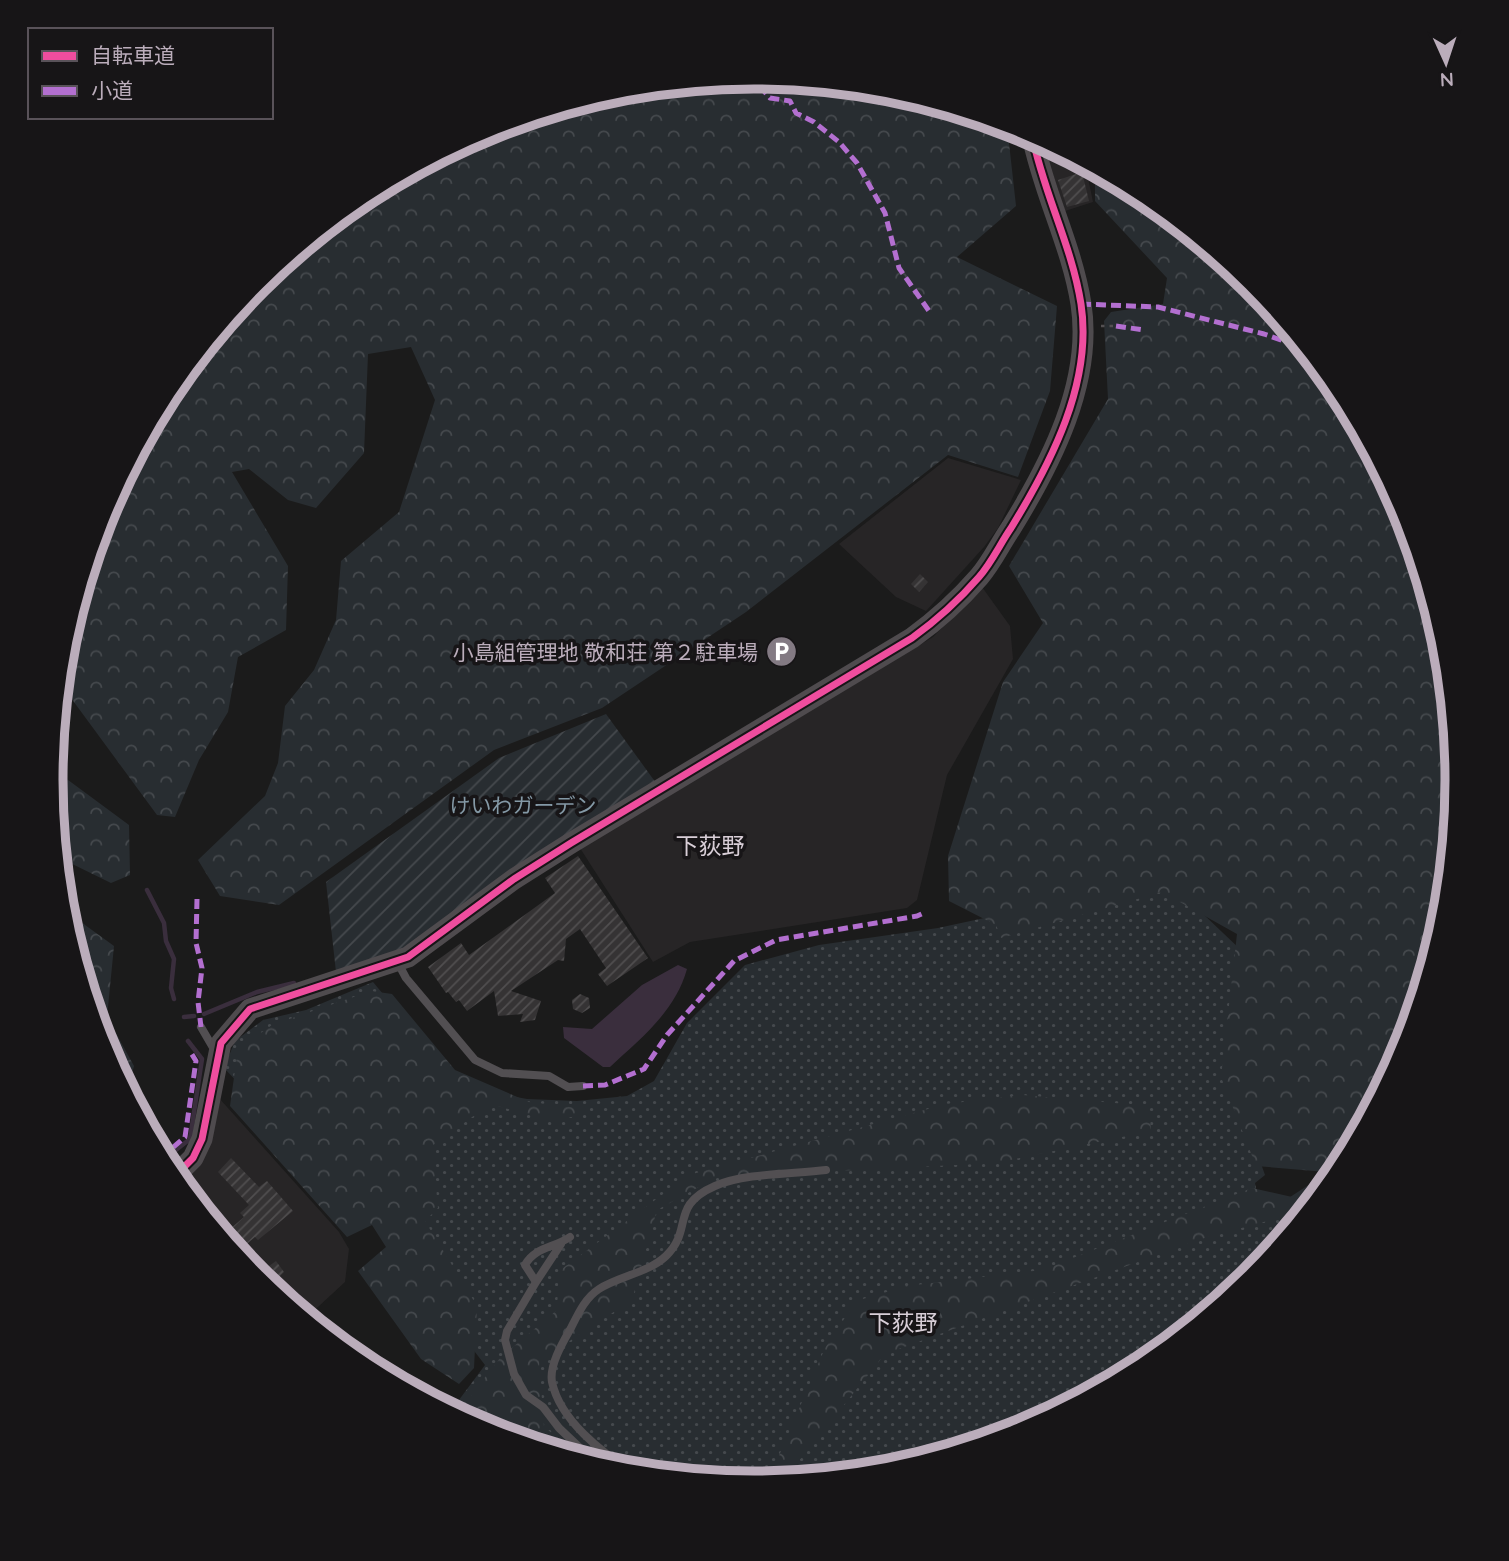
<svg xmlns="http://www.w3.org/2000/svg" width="1509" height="1561" font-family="Quicksand,'Noto Sans JP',sans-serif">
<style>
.built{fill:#272526}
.grass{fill:url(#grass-dots)}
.forest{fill:url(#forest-crowns)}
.garden{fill:url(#garden-furrows)}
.water{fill:#3a2e3d}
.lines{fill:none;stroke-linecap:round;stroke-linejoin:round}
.stream{stroke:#3a2e3d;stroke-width:4.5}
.building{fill:url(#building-hatch)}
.path{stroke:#535052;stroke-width:2.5;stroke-dasharray:3.5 5;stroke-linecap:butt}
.lane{stroke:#524f52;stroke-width:8}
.secondary{stroke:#4f4b4e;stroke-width:21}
.quiet{stroke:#b36fd0;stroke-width:5;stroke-dasharray:10 5;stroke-linecap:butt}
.cycleway-casing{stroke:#171517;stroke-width:11}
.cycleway{stroke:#ef4d9e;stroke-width:7}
.labels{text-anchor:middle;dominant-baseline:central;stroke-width:7;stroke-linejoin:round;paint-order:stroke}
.poi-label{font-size:21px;fill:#bbadbb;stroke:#171517;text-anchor:end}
.park-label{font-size:21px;fill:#8499a6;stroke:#171517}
.neighbourhood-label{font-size:23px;fill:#d8ced7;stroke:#171517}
.rim{fill:none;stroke:#bbadbb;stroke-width:9}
</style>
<defs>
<pattern id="grass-dots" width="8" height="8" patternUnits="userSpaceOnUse" patternTransform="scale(1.75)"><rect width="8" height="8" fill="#282d31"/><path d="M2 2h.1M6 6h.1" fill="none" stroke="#45494d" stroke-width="1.8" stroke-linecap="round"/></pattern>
<pattern id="forest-crowns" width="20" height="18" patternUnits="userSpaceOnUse" patternTransform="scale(1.75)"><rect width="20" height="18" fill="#282d31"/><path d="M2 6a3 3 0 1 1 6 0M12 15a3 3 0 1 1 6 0" fill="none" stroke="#45494d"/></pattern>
<pattern id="garden-furrows" width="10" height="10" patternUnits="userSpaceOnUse" patternTransform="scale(1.75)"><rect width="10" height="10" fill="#282d31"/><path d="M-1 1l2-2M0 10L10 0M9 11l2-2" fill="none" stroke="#45494d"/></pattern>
<pattern id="building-hatch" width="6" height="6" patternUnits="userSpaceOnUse" patternTransform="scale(1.75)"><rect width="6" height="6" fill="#353334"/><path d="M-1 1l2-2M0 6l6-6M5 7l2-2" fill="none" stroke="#504e4f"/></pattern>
</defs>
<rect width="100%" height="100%" fill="#1b1b1b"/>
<path class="built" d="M1042 140 1085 163 1093 202 1065 211Z
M948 458 1021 480 998 528 984 547 926 611 896 597 839 544Z
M982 587 1010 626 1013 659 947 775 917 900 907 908 690 942 653 962 580 848 933 637Z
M219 1098 339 1232 349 1249 345 1282 306 1318 257 1278 179 1183 193 1173 210 1143Z"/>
<path class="grass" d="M1161 874 1243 952 1235 1091 1265 1175 1255 1183 1259 1204 1278 1205 1345 1161 1252 1278 1145 1366 1023 1431 891 1471 754 1484 617 1471 485 1431 450 1412 485 1365 368 1213 304 1152 224 1068 235 1041 263 1020 306 1010 373 982 447 1071 479 1090 527 1099 577 1101 627 1096 654 1081 687 1023 745 965 819 945 938 928 1064 901Z"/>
<path class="forest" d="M755 77 892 90 1007 125 1016 206 957 257 1057 306 1050 391 1018 477 948 455 746 612 602 708 494 750 279 905 220 896 198 860 265 796 278 763 285 706 314 670 336 620 341 561 399 512 435 400 411 347 368 354 364 453 316 508 288 500 249 469 232 472 288 566 286 630 238 657 228 712 199 760 175 817 157 815 60 683 64 643 104 511 170 389 257 283 364 195 486 130 618 90Z
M1095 168 1146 196 1252 283 1340 390 1405 512 1445 644 1458 780 1445 918 1397 1064 1338 1173 1256 1166 1221 1077 1237 934 1162 892 1001 938 996 925 949 901 948 856 1003 682 1043 623 1009 566 1108 399 1104 321 1111 312 1163 304 1167 278 1095 201Z
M52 763 64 777 129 825 130 875 111 883 58 857 51 780Z
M63 909 114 946 107 1017 134 1066 127 1093 104 1049Z
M371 991 392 994 455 1070 529 1102 587 1109 582 1115 551 1121 494 1105 472 1117 432 1146 438 1208 425 1221 477 1306 474 1368 459 1384 421 1359 358 1271 386 1247 372 1225 347 1237 230 1106 238 1049 272 1025Z
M1023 1095 1149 1106 1151 1131 996 1163 717 1177 657 1210 632 1300 539 1361 544 1427 591 1463 485 1431 456 1415 500 1358 557 1310 559 1271 689 1175 946 1104Z
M1252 1188 1310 1201 1308 1210 1201 1239 885 1354 789 1473 775 1465 825 1348 856 1301 907 1286 1042 1270Z"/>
<path class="garden" d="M606 714 656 783 415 946 336 972 326 882 499 758Z"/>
<path class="water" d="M678 965 687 969C675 1012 641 1038 610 1067H603L564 1038 563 1027 592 1029 642 985Z"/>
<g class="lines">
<path class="stream" d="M147 890 164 923 166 941 174 959 171 988 174 999
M204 1014 257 992 294 983
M184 1017 194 1016
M163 1160 190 1139 202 1059 188 1041"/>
</g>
<path class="building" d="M1082 172 1089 201 1067 207 1058 180Z
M920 574 928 582 919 592 911 584Z
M578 856 648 958 607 986 598 974 606 968 580 929 566 939 564 961 558 960 511 991 541 1001 535 1020 520 1022 523 1014 498 1016 494 991 467 1011 459 1000 456 1002 448 992 446 993 428 967 461 943 469 955 555 893 545 878Z
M580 994 589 998 590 1008 582 1013 573 1009 572 1000Z
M231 1158 259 1187 267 1181 293 1211 258 1240 255 1237 236 1253 222 1236 244 1217 240 1213 249 1205 218 1172Z
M276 1261 284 1272 268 1288 255 1276Z"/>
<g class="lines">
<path class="path" d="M1101 326H1116"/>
<path class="lane" d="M398 963 406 978 475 1060 502 1073 549 1076 568 1087 583 1086
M201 1027 215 1051
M570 1237C554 1248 535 1247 525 1265L536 1282 507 1331 505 1340 514 1374 526 1395 543 1407 559 1428 598 1465
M536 1282 561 1244
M633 1472C602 1453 560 1420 552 1382 549 1365 563 1342 571 1328 578 1314 585 1298 599 1289 619 1276 648 1273 666 1256 694 1229 669 1206 715 1186 744 1173 794 1174 826 1170"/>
<path class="secondary" d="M174 1177 193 1158 202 1139 221 1043 250 1009 408 957 514 879 571 843 912 638C937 620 959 600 979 577 992 562 1000 544 1011 528 1051 463 1093 382 1081 304 1072 246 1043 192 1032 135"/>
<path class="quiet" d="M748 77 756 82 770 98 790 101 796 113 814 122 839 142 857 163 885 213 899 268 929 311
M1081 304 1158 307 1264 334 1306 349
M1116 326 1144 330
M197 899 196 943 202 968 198 1002 201 1027
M583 1086 605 1085 644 1069 667 1035 734 961 776 940 917 916 926 912
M162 1157 185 1137 196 1061 191 1053"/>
<defs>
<path id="cycleway" d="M174 1177 193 1158 202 1139 221 1043 250 1009 408 957 514 879 571 843 912 638C937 620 959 600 979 577 992 562 1000 544 1011 528 1051 463 1093 382 1081 304 1072 246 1043 192 1032 135"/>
</defs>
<use href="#cycleway" class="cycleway-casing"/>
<use href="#cycleway" class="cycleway"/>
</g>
<defs>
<symbol id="parking-disc" viewBox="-11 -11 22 22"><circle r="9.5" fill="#837a83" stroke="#171517"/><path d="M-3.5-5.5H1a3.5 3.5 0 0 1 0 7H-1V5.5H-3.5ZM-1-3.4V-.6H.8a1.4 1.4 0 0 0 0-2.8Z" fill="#fff"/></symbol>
</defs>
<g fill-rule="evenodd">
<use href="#parking-disc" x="764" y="634" width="35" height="35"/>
</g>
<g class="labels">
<g class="poi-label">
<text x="758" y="652">小島組管理地 敬和荘 第２駐車場</text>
</g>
<g class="park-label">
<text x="523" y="805">けいわガーデン</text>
</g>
<g class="neighbourhood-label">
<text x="710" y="845">下荻野</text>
<text x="903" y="1322">下荻野</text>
</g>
</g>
<path d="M0 0H1509V1561H0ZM63 780a691 691 0 1 1 1382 0a691 691 0 1 1-1382 0Z" fill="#171517" fill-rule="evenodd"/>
<path class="rim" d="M63 780a691 691 0 1 1 1382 0a691 691 0 1 1-1382 0Z"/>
<rect x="28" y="28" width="245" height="91" fill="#171517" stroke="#595259" stroke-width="2"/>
<rect x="42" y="51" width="35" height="10" fill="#ef4d9e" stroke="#595259" stroke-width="2"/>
<text x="91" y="63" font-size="21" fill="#bbadbb">自転車道</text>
<rect x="42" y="86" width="35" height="10" fill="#b36fd0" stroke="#595259" stroke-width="2"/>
<text x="91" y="98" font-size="21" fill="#bbadbb">小道</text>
<g transform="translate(1446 63) rotate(177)" stroke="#171517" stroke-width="5" paint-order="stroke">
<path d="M0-5L12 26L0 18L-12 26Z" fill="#bbadbb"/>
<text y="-10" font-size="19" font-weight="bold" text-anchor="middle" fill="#bbadbb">N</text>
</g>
</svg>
